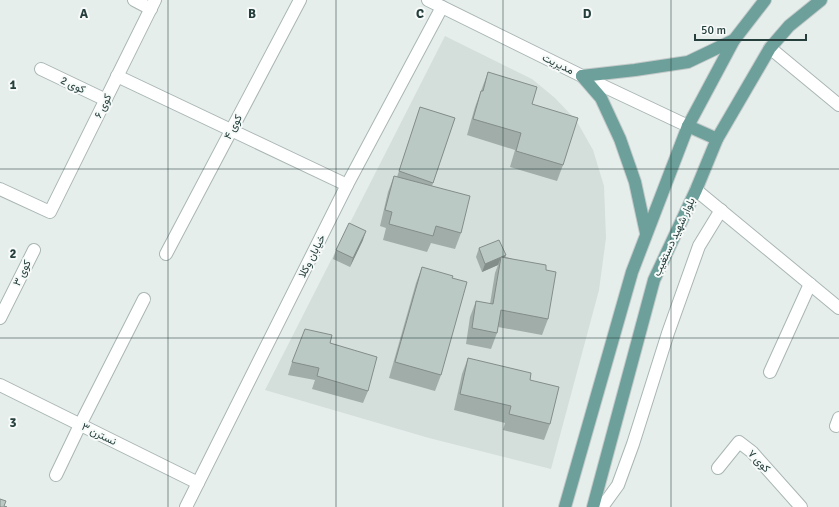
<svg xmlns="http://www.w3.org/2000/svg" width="839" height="507" font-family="Signika,Vazirmatn,sans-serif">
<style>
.built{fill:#d4dedb}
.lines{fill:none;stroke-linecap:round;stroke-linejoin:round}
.minor-casing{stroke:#a9b6b4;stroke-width:14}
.major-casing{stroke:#c2c9c8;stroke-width:14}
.minor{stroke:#fff;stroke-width:12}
.major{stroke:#6da09b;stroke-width:12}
.wall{fill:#a1ada9}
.shaded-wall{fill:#838d8a}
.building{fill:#bbc9c5;stroke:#838d8a}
.grid{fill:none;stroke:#263f3c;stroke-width:1;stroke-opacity:0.55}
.labels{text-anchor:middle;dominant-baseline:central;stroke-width:4;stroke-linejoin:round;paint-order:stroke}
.street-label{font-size:11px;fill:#263f3c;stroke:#f6faf9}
.grid-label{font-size:13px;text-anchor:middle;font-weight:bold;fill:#263f3c;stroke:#f6faf9;stroke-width:4;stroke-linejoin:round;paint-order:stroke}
</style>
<rect width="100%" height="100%" fill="#e6eeec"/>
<polygon class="built" points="445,36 532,79 555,98 576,120 593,150 604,186 606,238 599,290 551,469 429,438 265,390"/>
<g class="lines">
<g class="minor-casing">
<g id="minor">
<polyline points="134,0 151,9"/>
<polyline points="428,0 582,76 688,126"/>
<polyline points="770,48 839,105"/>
<polyline points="41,69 106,100"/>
<polyline points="117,76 347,185"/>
<polyline points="0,189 50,212 155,0"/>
<polyline points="696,190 839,308"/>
<polyline points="166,254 300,0"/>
<polyline points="0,318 34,250"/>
<polyline points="770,372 810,284"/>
<polyline points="0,385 198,483"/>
<polyline points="836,426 839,418"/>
<polyline points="718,468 739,442 752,452 801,507"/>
<polyline points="56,475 80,425 144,299"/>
<polyline points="186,507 347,185 442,7"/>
<polyline points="602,507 618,485 633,444 668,333 699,246 721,210"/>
</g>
</g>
<g class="major-casing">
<g id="major">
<polyline points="582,76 601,98 620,139 635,182 646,233"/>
<polyline points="582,76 635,70 688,62 734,40"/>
<polyline points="688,126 717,139"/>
<polyline points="565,507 632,272 688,126 734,40 765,0"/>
<polyline points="593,507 654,280 696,190 717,139 770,48 789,26 821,0"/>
</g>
</g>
<use href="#minor" class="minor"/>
<use href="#major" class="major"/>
</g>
<g class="wall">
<polygon points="488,72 532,104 563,165 557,181 510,167 515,150 467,135 475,107"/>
<polygon points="420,107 455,118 432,186 461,233 455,249 431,243 427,252 383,240 386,228 380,226 388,192 394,176 397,177"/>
<polygon points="363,240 350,267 333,259 336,250"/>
<polygon points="479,248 546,270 548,319 542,335 498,327 497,333 491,349 466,344 470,317 476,301 490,304 495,273 498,265 482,272 476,257"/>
<polygon points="422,267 441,375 435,391 389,378 416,283"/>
<polygon points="330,343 368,391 363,403 312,389 315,380 288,375 292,362"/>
<polygon points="468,358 530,380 550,424 544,440 503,430 505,423 454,410 462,374"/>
</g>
<g class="shaded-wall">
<polygon points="366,231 363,240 350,267 353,258"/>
<polygon points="506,255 503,263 501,257 498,265 482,272 485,264"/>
</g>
<g class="building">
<polygon points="488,72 537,87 532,104 578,118 563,165 516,151 521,133 473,119 481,91 483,91"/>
<polygon points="420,107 455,118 433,183 399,171"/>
<polygon points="394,176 470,196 461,233 436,226 433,236 389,224 392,212 385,210"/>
<polygon points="349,223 366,231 353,258 336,250"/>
<polygon points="499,240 506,255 485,264 479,248"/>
<polygon points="501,257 546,265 546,270 556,272 548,319 501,310 497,333 472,328 476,301 493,304"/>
<polygon points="422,267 453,276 452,278 467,282 441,375 395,362"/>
<polygon points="305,329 332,335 330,343 377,357 368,391 317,376 319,368 292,362"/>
<polygon points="468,358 531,373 530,380 559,387 550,424 509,414 511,406 460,394"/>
<polygon points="0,499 6,501 4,506 7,507 0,507"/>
</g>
<path class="grid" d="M168,0V507M336,0V507M503,0V507M671,0V507M0,169H839M0,338H839"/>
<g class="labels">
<g class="street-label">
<text transform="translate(558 64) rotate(26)">مدیریت</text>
<text transform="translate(73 85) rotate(25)">کوی 2</text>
<text transform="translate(103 106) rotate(-64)">کوی ۶</text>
<text transform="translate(233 127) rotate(-62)">کوی ۴</text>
<text transform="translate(674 237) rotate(-65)">بلوار شهید دستغیب</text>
<text transform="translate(312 256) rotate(-63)">خیابان وکلا</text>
<text transform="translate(22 273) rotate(-64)">کوی ۳</text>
<text transform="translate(99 434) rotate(26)">نسترن ۳</text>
<text transform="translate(759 461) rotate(46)">کوی ۷</text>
</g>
</g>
<g class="grid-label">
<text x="84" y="18">A</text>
<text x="252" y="18">B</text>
<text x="420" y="18">C</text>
<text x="587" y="18">D</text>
<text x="13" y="89">1</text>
<text x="13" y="258">2</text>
<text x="13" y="427">3</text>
</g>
<path d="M695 34v6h111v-6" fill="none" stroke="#263f3c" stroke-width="2"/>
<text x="701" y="34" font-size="12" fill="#263f3c" stroke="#f6faf9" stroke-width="3" paint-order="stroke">50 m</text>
</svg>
